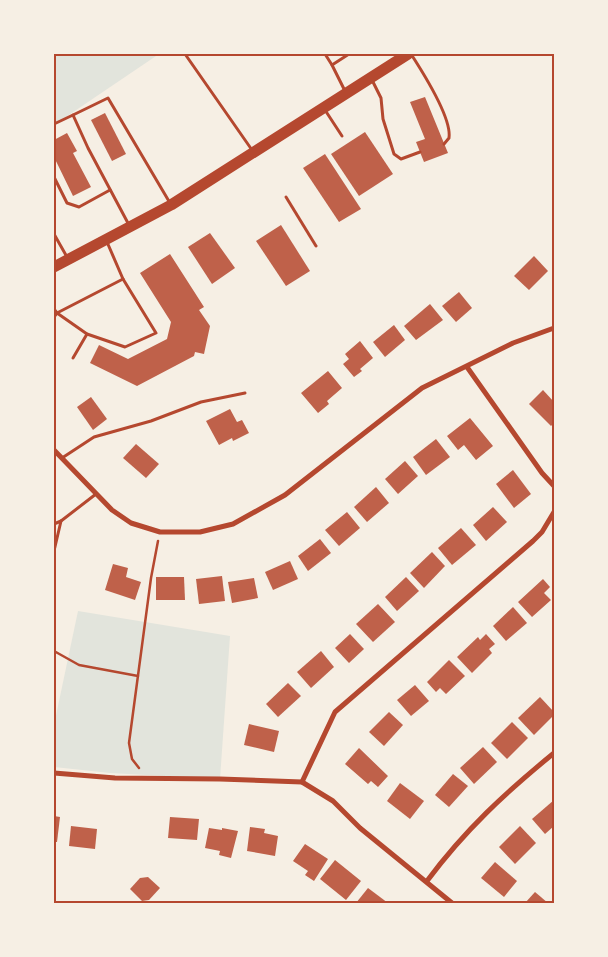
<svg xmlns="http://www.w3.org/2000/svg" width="608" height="957" font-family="Cabin,sans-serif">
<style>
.green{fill:#e2e4dc}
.building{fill:#bf614a}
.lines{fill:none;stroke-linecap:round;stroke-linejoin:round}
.path{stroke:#b5482f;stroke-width:2.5}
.service{stroke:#b5482f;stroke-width:3}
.minor{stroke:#b5482f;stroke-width:5}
.primary{stroke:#b5482f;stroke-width:11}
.neatline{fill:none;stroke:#b5482f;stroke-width:2}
</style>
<rect width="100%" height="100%" fill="#f6efe4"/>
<g class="green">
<polygon points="54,54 159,54 54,125"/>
<polygon points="78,611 230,636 220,779 110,773 54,767 54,725"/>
</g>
<g class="building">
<polygon points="425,97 448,153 424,162 416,142 425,139 410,102"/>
<polygon points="105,113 126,154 112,161 91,120"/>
<polygon points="365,132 393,174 359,196 331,154"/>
<polygon points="67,133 77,151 73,153 91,187 73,196 54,157 54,140"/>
<polygon points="325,154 361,209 339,222 303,168"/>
<polygon points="281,225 310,271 286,286 256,241"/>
<polygon points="210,233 235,268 212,284 188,247"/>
<polygon points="170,254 204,307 199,310 210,326 204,354 195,352 194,356 137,386 90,363 99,345 128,359 167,339 171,322 140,273"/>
<polygon points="534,256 548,271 529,290 514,276"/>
<polygon points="459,292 472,308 456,322 442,306"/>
<polygon points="430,304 443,320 416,340 404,326"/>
<polygon points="394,325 405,340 385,357 373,342"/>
<polygon points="360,341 373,358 360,369 362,371 354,377 343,364 349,359 345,354"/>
<polygon points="328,371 342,388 327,401 329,404 318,413 301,393"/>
<polygon points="543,390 554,402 554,423 551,426 529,404"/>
<polygon points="91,397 107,419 93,430 77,407"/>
<polygon points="230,409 237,422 242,420 249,433 233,441 232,438 219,445 206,421"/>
<polygon points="470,418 493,446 476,460 464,445 458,450 447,436"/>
<polygon points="436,439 450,457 426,475 413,457"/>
<polygon points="136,444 159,464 146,478 123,458"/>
<polygon points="405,461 418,476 398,494 385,479"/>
<polygon points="513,470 531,494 514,508 496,484"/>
<polygon points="376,487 389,503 367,522 354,507"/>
<polygon points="493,507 507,522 486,541 473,525"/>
<polygon points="347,512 360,528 339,546 325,530"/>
<polygon points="461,528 476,545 452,565 438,548"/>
<polygon points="320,539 331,553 308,571 298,556"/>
<polygon points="432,552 445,566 424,588 410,573"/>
<polygon points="290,561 298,579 273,590 265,572"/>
<polygon points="113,564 128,568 126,577 141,582 135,600 105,590"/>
<polygon points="222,576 225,601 199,604 196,579"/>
<polygon points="156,577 184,577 185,600 156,600"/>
<polygon points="406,577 419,591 397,611 385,597"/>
<polygon points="254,578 258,598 232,603 228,582"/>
<polygon points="543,579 550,587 544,593 551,600 532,617 518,602"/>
<polygon points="378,604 395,622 373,642 356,624"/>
<polygon points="513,607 527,623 506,641 493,626"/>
<polygon points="350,634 364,649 349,663 335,648"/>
<polygon points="486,634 495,644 489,649 492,653 472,673 457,657 478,637 480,640"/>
<polygon points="321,651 334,667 311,688 297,672"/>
<polygon points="449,660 465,676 446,694 440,688 436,692 427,682"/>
<polygon points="288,683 301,696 278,717 266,704"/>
<polygon points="415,685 429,701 411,716 397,700"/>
<polygon points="540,697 554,712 554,715 534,735 518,718"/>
<polygon points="389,712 403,725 384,746 369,732"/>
<polygon points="512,722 528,738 507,759 491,743"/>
<polygon points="249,724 279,731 274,752 244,745"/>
<polygon points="483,747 497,762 474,784 460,768"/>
<polygon points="359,748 388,776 378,787 371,781 368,784 345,764"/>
<polygon points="453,774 468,786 449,807 435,795"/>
<polygon points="400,783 424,801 410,819 387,801"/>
<polygon points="554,800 554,826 545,834 532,819"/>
<polygon points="54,816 60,817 57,842 54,842"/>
<polygon points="170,817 199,819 197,840 168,838"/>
<polygon points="71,826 97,829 95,849 69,846"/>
<polygon points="520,826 536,843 515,864 499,847"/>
<polygon points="250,827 265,829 264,833 278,836 275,856 247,851"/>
<polygon points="209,828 222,830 222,828 238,831 231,858 219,855 220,851 205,848"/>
<polygon points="305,844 328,859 314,881 305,875 308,871 293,861"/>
<polygon points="335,860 361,881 346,900 320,879"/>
<polygon points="495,862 517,881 504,897 481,878"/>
<polygon points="148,877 160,888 149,900 142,901 130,889 140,878"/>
<polygon points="368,888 388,903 356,903"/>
<polygon points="535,892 548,903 525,903"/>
</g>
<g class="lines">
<g class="path">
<polyline points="54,651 79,665 138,676"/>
<polyline points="139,768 132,759 129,743 151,578 158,541"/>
</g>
<g class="service">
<polyline points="185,54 252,150"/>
<polyline points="325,54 332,65"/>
<path d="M411,54C422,71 452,118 449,138L444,144"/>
<polyline points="372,80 381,98 383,119 394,154 401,159 420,152"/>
<polyline points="345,91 332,65 349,54"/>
<polyline points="325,110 342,136"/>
<polyline points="54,124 73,115"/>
<polyline points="54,177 67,203 79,207 110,190"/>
<polyline points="286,197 316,246"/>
<polyline points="129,225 88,148 73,115 108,98 170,203"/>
<polyline points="54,234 67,257"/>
<polyline points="54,309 57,313 87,334 125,347 156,333 123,279 107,242"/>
<polyline points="54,317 57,313 123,279"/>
<polyline points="73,358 87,334"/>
<polyline points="62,458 94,437 151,421 201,402 245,393"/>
<polyline points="54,524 61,521 96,494"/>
<polyline points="54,551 61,521"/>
</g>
<g class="minor">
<polyline points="467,367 542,473 554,486"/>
<polyline points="54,450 112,510 131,523 160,532 200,532 233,524 285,495 422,388 513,343 554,328"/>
<polyline points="54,773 115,778 220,779 302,782 333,801 360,828 452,903"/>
<polyline points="302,782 335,712 533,541 542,532 554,512"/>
<path d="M427,881C465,830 505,793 554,753"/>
</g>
<polyline class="primary" points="54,267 171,205 408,54"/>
</g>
<rect width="608" height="957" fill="none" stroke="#f6efe4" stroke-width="110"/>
<rect x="55" y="55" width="498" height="847" class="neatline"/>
</svg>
